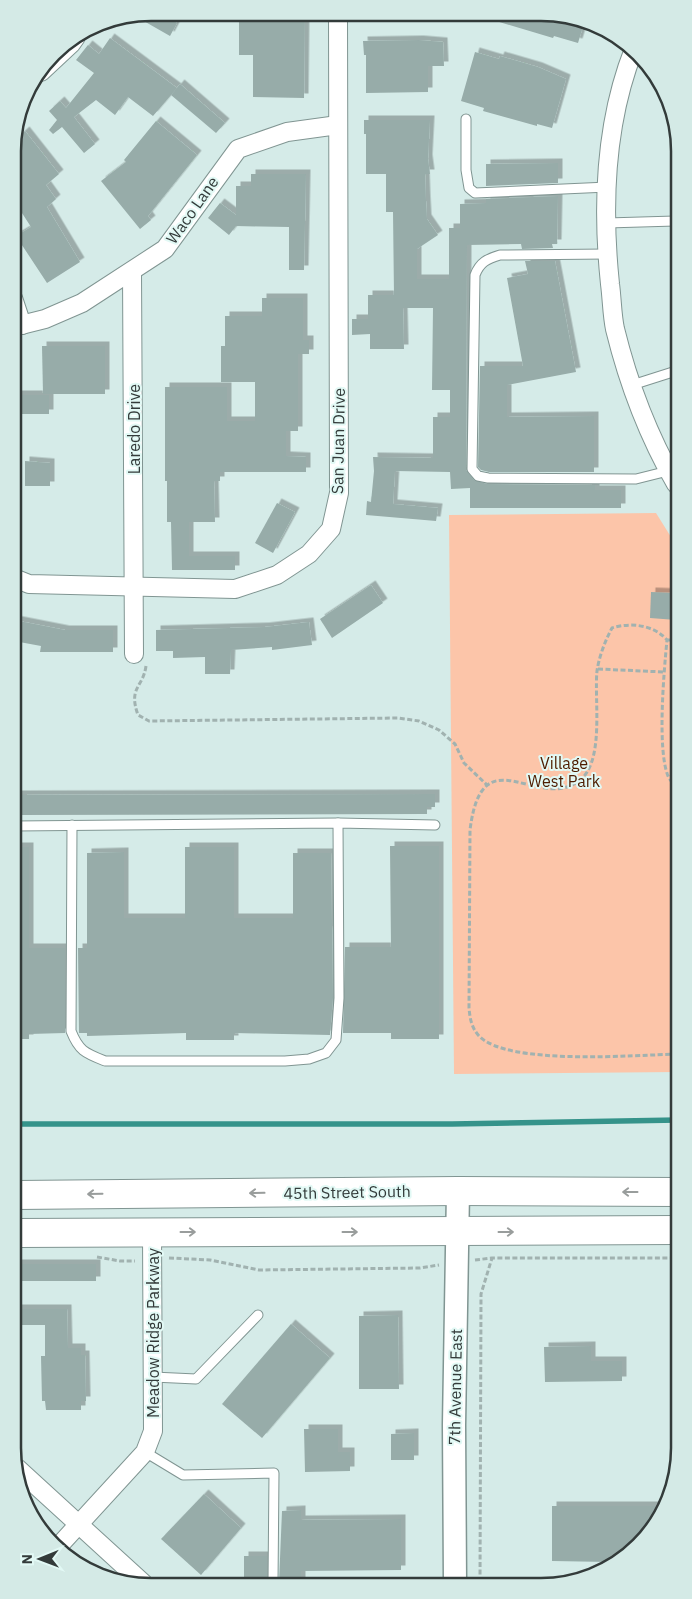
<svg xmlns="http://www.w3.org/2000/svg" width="692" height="1599" font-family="'IBM Plex Sans',sans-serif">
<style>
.green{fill:#fcc5a9}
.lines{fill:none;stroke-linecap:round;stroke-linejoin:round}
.stream{stroke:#35938a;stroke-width:5.5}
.building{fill:#97aca9;filter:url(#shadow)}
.service-casing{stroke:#809592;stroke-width:11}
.minor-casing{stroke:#809592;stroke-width:20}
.tertiary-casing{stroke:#809592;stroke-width:25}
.primary-casing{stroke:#809592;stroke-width:30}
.path{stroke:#a1b2b0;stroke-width:3;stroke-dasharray:5 2.5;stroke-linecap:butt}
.service{stroke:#fff;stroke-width:9}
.minor{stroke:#fff;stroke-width:18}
.tertiary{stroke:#fff;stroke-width:22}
.primary{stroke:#fff;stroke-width:28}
.oneway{stroke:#999d9c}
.labels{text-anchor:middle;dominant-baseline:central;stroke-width:4;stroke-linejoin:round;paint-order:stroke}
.street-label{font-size:16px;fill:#333b3a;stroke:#e2f9f5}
.park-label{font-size:16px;fill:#4e1d00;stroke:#e2f9f5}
.rim{fill:none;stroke:#333b3a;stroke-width:2.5}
</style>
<defs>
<filter id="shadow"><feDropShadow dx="4.5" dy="-4.5" stdDeviation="0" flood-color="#0004"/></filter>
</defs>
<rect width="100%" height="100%" fill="#d5ebe8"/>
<polygon class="green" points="656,513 676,545 678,1072 454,1074 449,515"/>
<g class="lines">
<polyline class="stream" points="16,1124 452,1124 678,1120"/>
</g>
<g class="building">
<polygon points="151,12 160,13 177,23 170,36 135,16"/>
<polygon points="239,13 305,13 304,98 253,97 253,55 239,55"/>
<polygon points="487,15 568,15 584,23 578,43 554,36 553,38 486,18"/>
<polygon points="110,38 177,88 153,116 128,97 115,115 96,100 74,117 95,144 84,153 62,127 53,134 49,130 57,120 49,111 60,101 66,108 94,73 76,60 88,45 99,54"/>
<polygon points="419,40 443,42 444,66 428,66 428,92 366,93 366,55 364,55 363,41"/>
<polygon points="475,52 499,59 500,56 538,67 566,79 552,128 537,124 537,126 483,111 484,108 461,101"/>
<polygon points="180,84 225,123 216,133 171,95"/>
<polygon points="364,120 430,120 428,159 430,174 425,174 426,201 427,219 438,235 417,249 417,279 449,279 449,228 460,228 460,204 486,203 486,199 558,196 557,244 552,244 553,248 522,249 521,244 467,245 466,470 474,480 487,484 595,485 595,490 621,490 621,508 470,508 470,488 451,489 450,472 395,471 393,504 438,508 436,521 366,515 367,501 371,502 374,471 373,457 433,458 433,417 450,417 450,390 432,390 433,308 403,308 404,349 370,349 370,334 352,335 352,319 368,319 368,295 394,295 393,212 386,212 386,174 366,174 366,134 364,134"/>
<polygon points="156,121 197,155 148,216 151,220 140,229 101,181 126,162 124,160"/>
<polygon points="25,131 59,174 46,185 56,199 47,207 80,262 47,283 16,236 31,227 13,199 13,142"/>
<polygon points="558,163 558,183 486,186 486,164"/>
<polygon points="251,174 306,174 304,270 289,270 289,227 236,226 229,235 208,218 220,203 236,215 236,186 251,186"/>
<polygon points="525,261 555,261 576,372 507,385 507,417 594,416 594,472 489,472 481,470 478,467 480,366 523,366 507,278 528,274"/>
<polygon points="262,298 303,298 303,340 309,340 309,354 298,354 298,431 286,431 286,456 306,457 306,472 220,472 220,481 214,481 215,522 189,522 189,556 235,556 235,570 172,570 171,522 167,522 167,481 165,481 165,387 227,387 227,421 255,421 255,382 221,382 221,346 225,346 225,316 262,316"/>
<polygon points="42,346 105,346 105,394 43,394"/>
<rect x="14" y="395" width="35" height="19"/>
<polygon points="25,461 50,463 50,486 25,486"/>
<polygon points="277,503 295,512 273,553 255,543"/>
<polygon points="371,585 383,603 332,638 320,619"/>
<polygon points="651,592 676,593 676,620 650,618"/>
<polygon points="14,620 65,630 113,630 113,652 40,652 41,646 14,641"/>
<polygon points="309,622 312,645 272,650 272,647 231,650 230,674 205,674 205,657 173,658 173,651 156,651 156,630 265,627"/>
<polygon points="435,794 435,807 427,807 427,814 15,815 15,795"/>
<polygon points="390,846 439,846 439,1039 391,1039 391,1033 343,1033 345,947 391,947"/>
<polygon points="15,847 29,847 29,948 65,948 65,1033 29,1034 29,1039 16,1039"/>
<polygon points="185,847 234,847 234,918 293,918 293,853 331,853 333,998 330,1035 234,1033 234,1040 186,1040 186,1033 87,1036 87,1033 79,1033 78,948 87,948 87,853 124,852 124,918 185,918"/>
<rect x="17" y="1264" width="79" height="17"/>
<polygon points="17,1309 67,1309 68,1348 81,1348 81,1355 85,1355 86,1401 81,1401 81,1410 46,1410 45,1401 42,1401 41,1356 45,1356 45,1325 17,1325"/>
<polygon points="398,1315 399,1389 359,1389 359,1316"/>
<polygon points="291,1324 330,1358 262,1438 222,1404"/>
<polygon points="591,1346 591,1361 622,1361 622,1381 545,1382 544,1347"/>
<polygon points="304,1429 338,1429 338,1452 350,1452 350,1471 305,1472"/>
<polygon points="414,1433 414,1460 391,1460 391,1434"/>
<polygon points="204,1494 241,1528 201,1575 161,1539"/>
<polygon points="552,1506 666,1506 645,1539 609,1562 552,1561"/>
<polygon points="301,1510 301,1520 401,1519 401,1570 301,1571 301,1583 279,1583 282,1511"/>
<rect x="244" y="1556" width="23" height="27"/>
</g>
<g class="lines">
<g class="service-casing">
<g id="service">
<polyline points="466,119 466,170 469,188 475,193 608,187"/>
<polyline points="607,223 675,221"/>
<path d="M607,254L500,255C487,259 480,262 475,275L472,469L478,476L488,478L636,479L668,471"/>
<polyline points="632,385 676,371"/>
<path d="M72,825L71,1031C79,1051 85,1053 105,1061H285L309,1059L326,1053L336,1040L339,998L338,823"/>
<polyline points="15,826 338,823 435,825"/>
<polyline points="153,1377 196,1379 258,1315"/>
<polyline points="145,1452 183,1475 274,1473 273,1583"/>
</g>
</g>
<g class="minor-casing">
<g id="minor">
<path d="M634,49C605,122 602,207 610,284C612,299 612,315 615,329C628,382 649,437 676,484"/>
<polyline points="41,72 71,44 76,37"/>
<polyline points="132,272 134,654"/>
<polyline points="13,298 22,325"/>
<polyline points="13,327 45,319 82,303 165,249 238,149 287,132 338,125"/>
<polyline points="14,578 29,584 235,589 277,575 309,554 331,529 339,493 338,14"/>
<polyline points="17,1468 144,1584"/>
<polyline points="57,1548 145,1452 153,1431 152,1232"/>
</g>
</g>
<g class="tertiary-casing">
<polyline id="tertiary" points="455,1582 454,1425 458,1191"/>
</g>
<g class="primary-casing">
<g id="primary">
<polyline points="16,1195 458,1191 678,1192"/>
<polyline points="16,1233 678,1230"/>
</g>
</g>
<g class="path">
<polyline points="667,640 676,640"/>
<path d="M146,666C143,688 128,687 138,715L149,721L398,718L419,721L439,730L455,744L464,763L487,785"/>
<polyline points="598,669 664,672"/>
<path d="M677,789C674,785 670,780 668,776C657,749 664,671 667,640C654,625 631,622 612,628C605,641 599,657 597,671C594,700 605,762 579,781C536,812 482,734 470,830L469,1008C470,1018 471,1027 479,1036C508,1066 635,1055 678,1054"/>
<polyline points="97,1257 120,1261 135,1261"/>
<polyline points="169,1258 210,1260 259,1270 420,1268 439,1265"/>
<polyline points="475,1260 492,1258 679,1258"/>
<polyline points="480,1582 481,1294 492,1258"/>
</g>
<use href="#service" class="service"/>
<use href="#minor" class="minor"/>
<use href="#tertiary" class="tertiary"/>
<use href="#primary" class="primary"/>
</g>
<defs><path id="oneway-shaft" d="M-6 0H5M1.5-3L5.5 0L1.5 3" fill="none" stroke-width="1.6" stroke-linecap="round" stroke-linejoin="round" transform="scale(1.25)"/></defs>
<g class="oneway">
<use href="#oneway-shaft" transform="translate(630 1192) rotate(-180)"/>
<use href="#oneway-shaft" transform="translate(257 1193) rotate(179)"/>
<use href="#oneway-shaft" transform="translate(95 1194) rotate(179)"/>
<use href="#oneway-shaft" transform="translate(188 1232)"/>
<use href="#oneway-shaft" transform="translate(350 1232)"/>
<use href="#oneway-shaft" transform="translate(506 1232)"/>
</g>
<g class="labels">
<g class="street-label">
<text transform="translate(192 210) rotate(-55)">Waco Lane</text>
<text transform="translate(134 429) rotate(-90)">Laredo Drive</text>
<text transform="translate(338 441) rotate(-89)">San Juan Drive</text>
<text transform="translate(347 1192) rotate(-1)">45th Street South</text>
<text transform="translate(153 1333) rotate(-90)">Meadow Ridge Parkway</text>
<text transform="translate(455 1387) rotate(-89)">7th Avenue East</text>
</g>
<g class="park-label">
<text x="564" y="763">Village<tspan x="564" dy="18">West Park</tspan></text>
</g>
</g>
<path d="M0 0H692V1599H0ZM151 21H541A130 130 0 0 1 671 151V1448A130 130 0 0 1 541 1578H151A130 130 0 0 1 21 1448V151A130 130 0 0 1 151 21Z" fill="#d4eae6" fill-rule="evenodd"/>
<path class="rim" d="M151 21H541A130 130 0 0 1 671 151V1448A130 130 0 0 1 541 1578H151A130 130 0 0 1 21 1448V151A130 130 0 0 1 151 21Z"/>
<g transform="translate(40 1559) rotate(269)" stroke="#e2f9f5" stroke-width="4" paint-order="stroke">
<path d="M0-4L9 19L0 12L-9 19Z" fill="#333b3a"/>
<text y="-8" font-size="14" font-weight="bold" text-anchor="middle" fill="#333b3a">N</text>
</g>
</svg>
